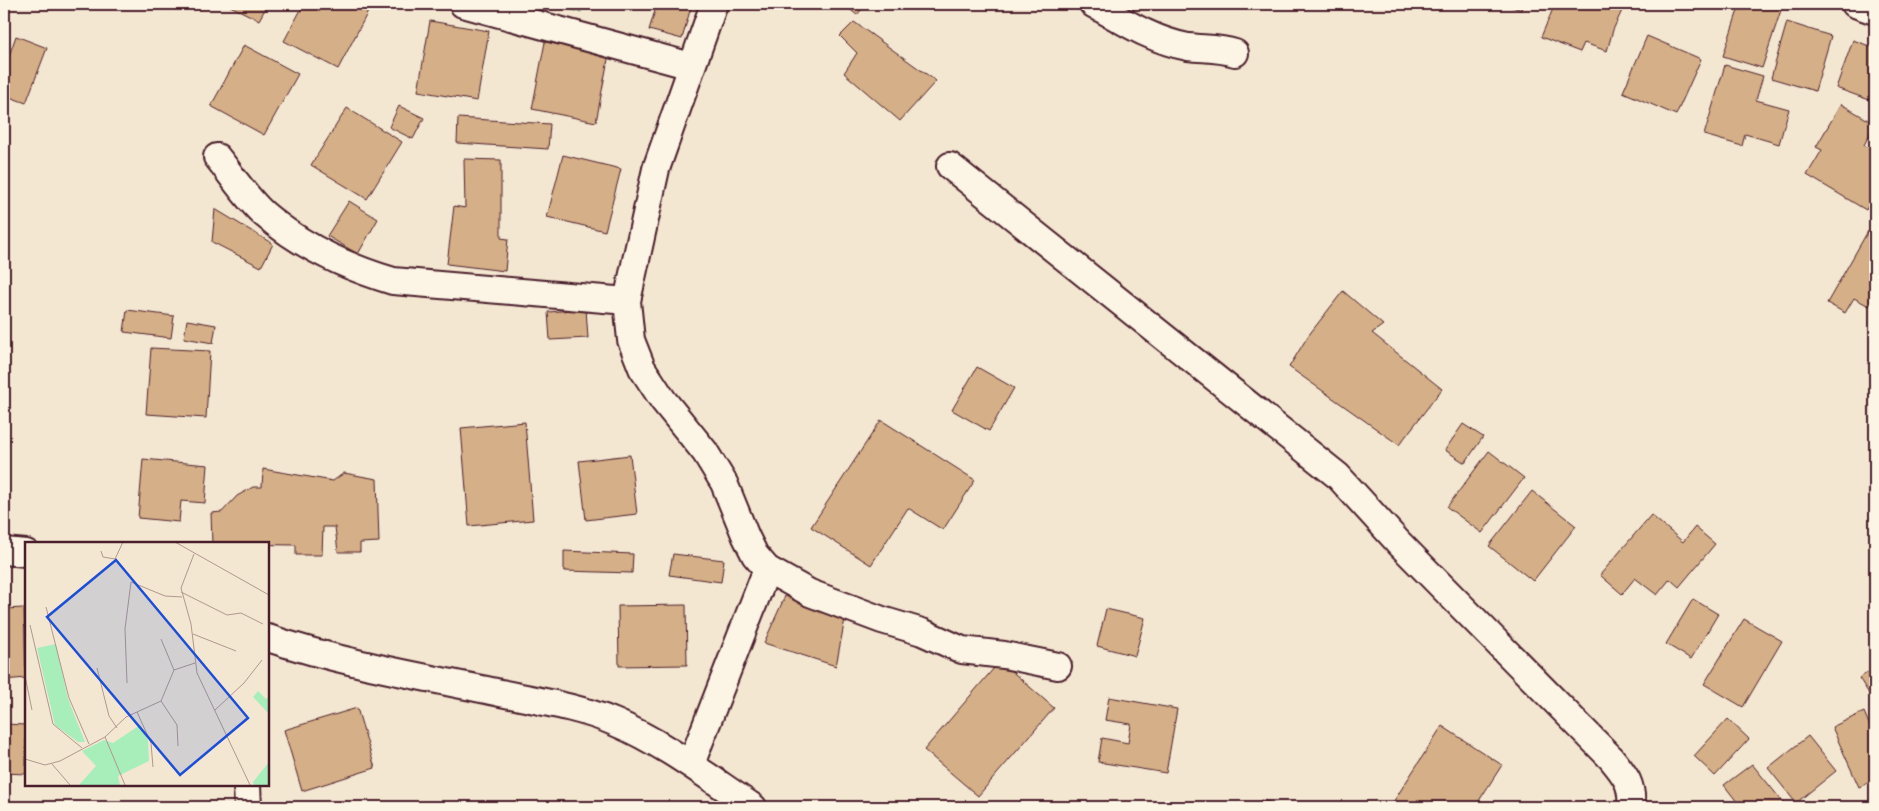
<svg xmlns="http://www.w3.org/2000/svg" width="1879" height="811" font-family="Mali,sans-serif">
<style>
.grass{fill:url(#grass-tufts);stroke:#788673}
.building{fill:#d5af87;stroke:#4a1f2b}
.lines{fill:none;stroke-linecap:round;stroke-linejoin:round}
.minor-casing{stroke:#4a1f2b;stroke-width:30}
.minor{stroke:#fcf5e5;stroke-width:26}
.inset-road{fill:none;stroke:#b0978f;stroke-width:1}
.view{fill:#1d4ed8;fill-opacity:0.15;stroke:#1d4ed8;stroke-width:2.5}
.inset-edge{fill:none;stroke:#4a1f2b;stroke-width:2.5}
</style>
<defs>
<pattern id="grass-tufts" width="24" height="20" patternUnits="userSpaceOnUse" patternTransform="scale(1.25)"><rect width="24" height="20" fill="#a7eebb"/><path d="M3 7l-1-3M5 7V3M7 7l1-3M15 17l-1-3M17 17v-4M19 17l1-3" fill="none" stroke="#91cca1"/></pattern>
</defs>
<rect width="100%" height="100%" fill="#f4e7d2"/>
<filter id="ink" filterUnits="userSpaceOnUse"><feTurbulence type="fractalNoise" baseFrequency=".02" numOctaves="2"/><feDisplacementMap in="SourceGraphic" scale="10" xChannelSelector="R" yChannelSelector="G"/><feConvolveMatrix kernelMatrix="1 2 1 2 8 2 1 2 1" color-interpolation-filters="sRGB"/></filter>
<g filter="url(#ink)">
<polygon class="grass" points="542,4 582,4 581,12"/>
<g class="building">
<polygon points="226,4 268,4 259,20"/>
<polygon points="304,4 366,4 371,6 338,69 284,41"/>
<polygon points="657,4 678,4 691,7 682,39 649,30"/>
<polygon points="843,4 866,4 857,15"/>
<polygon points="1504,4 1523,4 1521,10"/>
<polygon points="1555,4 1625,4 1613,30 1607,51 1584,43 1580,52 1541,37"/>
<polygon points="1740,4 1783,4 1762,68 1723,56"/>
<polygon points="430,21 489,31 477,101 418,91"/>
<polygon points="854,22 936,81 900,121 844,73 857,53 840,36"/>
<polygon points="1787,22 1831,36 1815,91 1771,78"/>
<polygon points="16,36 47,48 26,103 4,95 4,70"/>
<polygon points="1647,36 1701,59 1676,115 1623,92"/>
<polygon points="1853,40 1875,48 1875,102 1836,88"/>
<polygon points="545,42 609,54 596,122 532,109"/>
<polygon points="244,45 298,74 264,135 211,106"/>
<polygon points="1725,65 1763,76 1756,100 1789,109 1779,144 1745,134 1742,146 1704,135"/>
<polygon points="1841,104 1875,124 1864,145 1875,153 1875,162 1869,173 1875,177 1875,193 1866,210 1807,175 1822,150 1816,147"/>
<polygon points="399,106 424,118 413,139 389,127"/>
<polygon points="347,108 402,142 367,199 311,165"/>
<polygon points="458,118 550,124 548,149 457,143"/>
<polygon points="563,155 621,169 605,231 547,217"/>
<polygon points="464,159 501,160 501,238 508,239 505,271 447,264 454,206 465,208"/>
<polygon points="349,201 378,219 358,254 327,236"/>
<polygon points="215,209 273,244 261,267 212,242"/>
<polygon points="1868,231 1875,234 1875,295 1869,306 1854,298 1845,313 1827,303"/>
<polygon points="1343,291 1383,325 1372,333 1442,389 1399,445 1289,367 1308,336"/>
<polygon points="586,309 588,338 550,340 548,312"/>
<polygon points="127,310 174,316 171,338 124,332"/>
<polygon points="187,320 216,325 213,343 184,338"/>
<polygon points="151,348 210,351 206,418 146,414"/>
<polygon points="977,367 1014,388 989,431 952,410"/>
<polygon points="881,420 975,480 943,530 908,508 871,565 811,527"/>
<polygon points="525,422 533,520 469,526 461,428"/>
<polygon points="1463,424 1483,437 1465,463 1445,450"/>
<polygon points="1489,451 1524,478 1482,533 1447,507"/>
<polygon points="630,455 637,514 586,520 579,461"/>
<polygon points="143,459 208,465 205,503 181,501 179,522 138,518"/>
<polygon points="263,469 333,481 344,473 377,479 379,542 360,543 360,552 338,552 335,527 323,527 322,555 296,555 296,545 212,544 211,513 222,512 237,496 253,487 262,487"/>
<polygon points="1532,491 1576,526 1533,581 1489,546"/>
<polygon points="1651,515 1683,542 1695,527 1715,544 1679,587 1670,579 1657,595 1635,578 1622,594 1600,575"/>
<polygon points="564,551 633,554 632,573 564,571"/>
<polygon points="673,554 724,560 721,582 669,575"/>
<polygon points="786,594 845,619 836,666 764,643"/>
<polygon points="1693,599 1718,614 1691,659 1666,644"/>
<polygon points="686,605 687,665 619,666 618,606"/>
<polygon points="24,608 26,678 4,680 4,609"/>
<polygon points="1106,609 1145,618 1135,656 1097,646"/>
<polygon points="1744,619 1782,641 1743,707 1704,684"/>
<polygon points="1000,661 1054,708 978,796 924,750"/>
<polygon points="1875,668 1875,703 1859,678"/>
<polygon points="1109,697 1177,709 1166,773 1098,762 1102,738 1128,743 1131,724 1105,720"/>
<polygon points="357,708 375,768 302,791 284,730"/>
<polygon points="1864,712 1875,738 1875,780 1859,787 1832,727"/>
<polygon points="1728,719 1749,739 1715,776 1694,756"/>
<polygon points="4,724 26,725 26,774 4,773"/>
<polygon points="1442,726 1502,765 1475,807 1390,807"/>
<polygon points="1808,736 1836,771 1796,803 1768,768"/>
<polygon points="1752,764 1787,807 1741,807 1724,785"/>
<polygon points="1261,800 1288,807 1259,807"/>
</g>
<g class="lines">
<g class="minor-casing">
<g id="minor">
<polyline points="463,4 691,66"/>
<polyline points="714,4 656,169 627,301 631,340 642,368 663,400 705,452 724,483 746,537 755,555 767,569 810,593 882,620 922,632 962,650 1004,655 1058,666"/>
<path d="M1093,4C1123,21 1154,41 1188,47C1204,49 1219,48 1235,53"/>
<polyline points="1855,4 1875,11"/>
<path d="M217,157C231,174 247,199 264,214C301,246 346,267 393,281L627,301"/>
<path d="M950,166L1338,476L1399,543L1611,758C1625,775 1633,784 1631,807"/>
<polyline points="4,551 26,553"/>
<path d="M268,638C342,663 419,676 496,692C533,700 580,707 614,722C664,743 708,777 753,807"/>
<polyline points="691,764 767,569"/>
<polyline points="247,785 248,807"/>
</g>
</g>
<use href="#minor" class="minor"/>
</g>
</g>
<g transform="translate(25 542)">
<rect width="244" height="244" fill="#f4e7d2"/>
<path d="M31,102L43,157L60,200H53L30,183L12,106ZM233,149L241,157L244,154V172L228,155ZM115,183L123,198L124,219L93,234L95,243H54L71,224L57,209L79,198L88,201ZM244,220V243H229L228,240Z" fill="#a7eebb"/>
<path class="inset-road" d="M150,0L244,53M76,9L78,15L90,17L98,0M169,12L156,46L166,82L172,131L225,243M156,50L202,73L216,71L238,82M21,65L44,156L64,202M5,83L28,182L57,206M168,92L211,109M72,126L84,174L92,186M149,128L170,121M0,134L7,168M102,141L100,87L106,40L140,54L157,55M136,159L152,183L153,204M190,168L219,141L237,118M112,170L126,201L128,225M80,195L100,243M0,217L20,223L35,219L80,195L101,175L136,159L149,128L136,97M27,222L45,243"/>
<path class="view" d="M91,18L223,176L155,233L22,75Z"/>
<rect width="244" height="244" class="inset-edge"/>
</g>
<rect width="1879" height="811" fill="none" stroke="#fcf5e5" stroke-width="20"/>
<rect x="10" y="10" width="1859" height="791" fill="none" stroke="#4a1f2b" stroke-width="2" filter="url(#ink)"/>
</svg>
